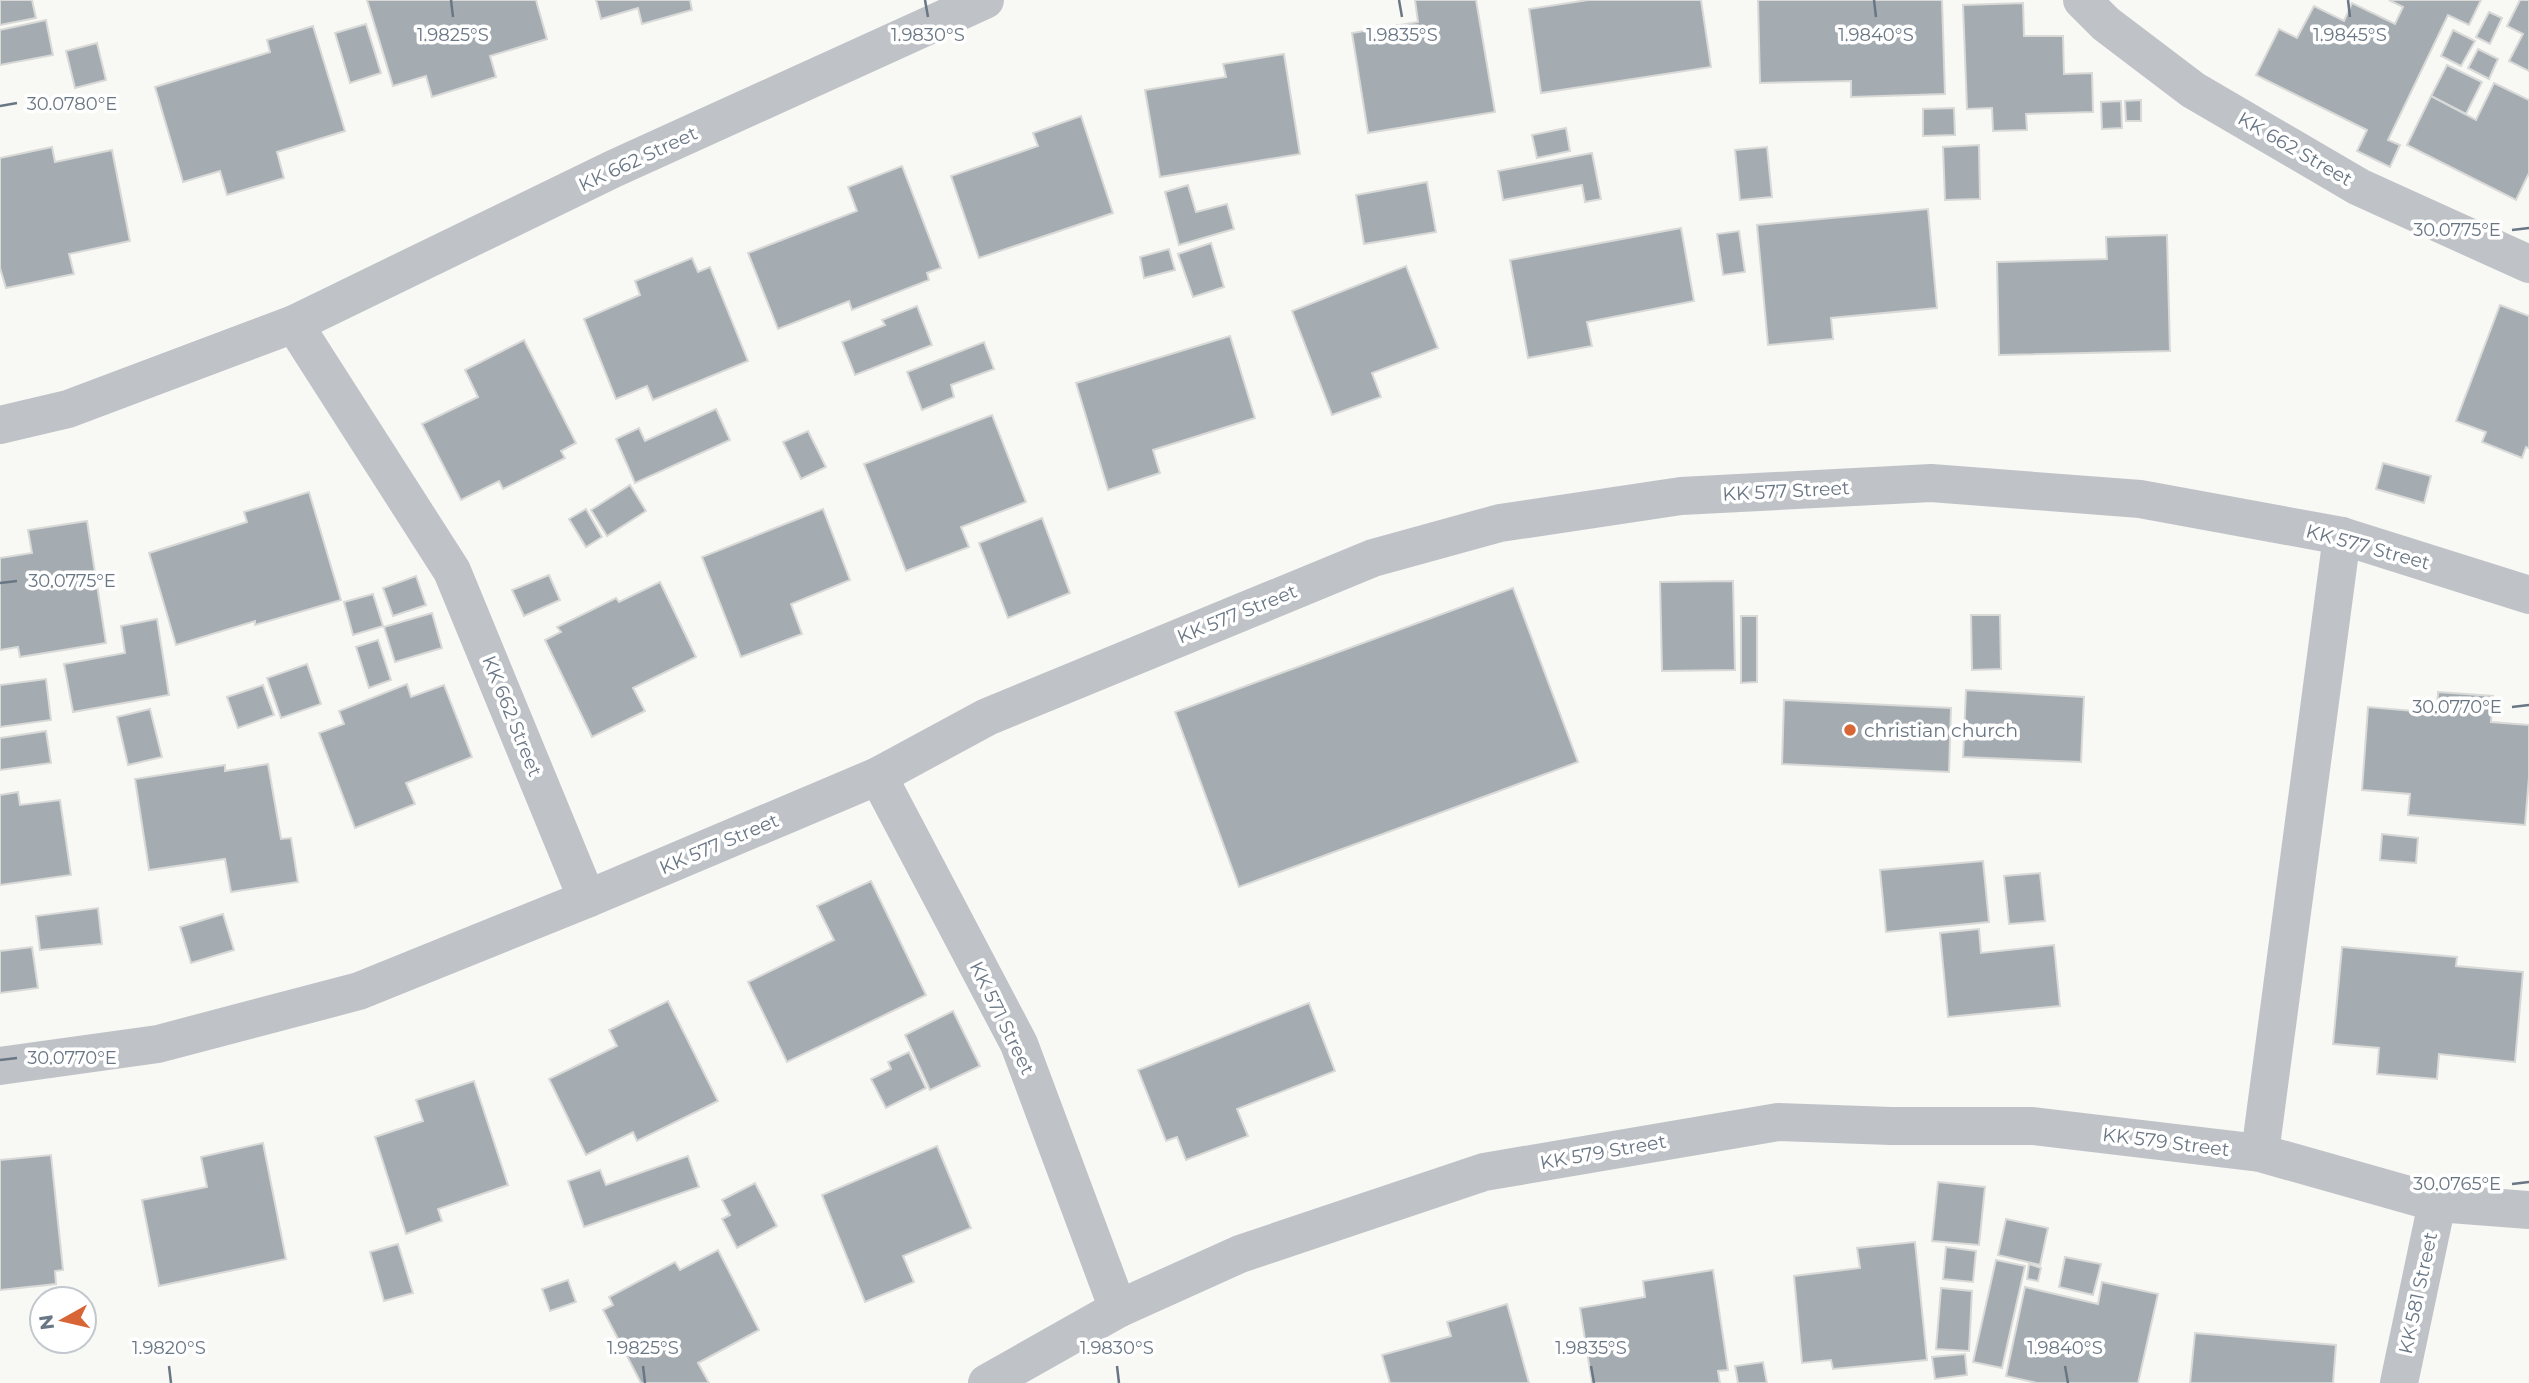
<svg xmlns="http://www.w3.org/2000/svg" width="2529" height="1383" font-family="Montserrat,sans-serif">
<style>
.building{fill:#a4acb2;stroke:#d9dad8;stroke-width:2}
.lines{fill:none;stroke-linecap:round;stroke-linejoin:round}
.minor{stroke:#bfc3c7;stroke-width:38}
.ticks{fill:none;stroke:#697684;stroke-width:2.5}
.poi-dot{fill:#d76536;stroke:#fff;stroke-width:2.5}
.labels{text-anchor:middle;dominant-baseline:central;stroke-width:7;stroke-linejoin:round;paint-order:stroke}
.street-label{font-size:19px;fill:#697684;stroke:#fff}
.poi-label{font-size:19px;fill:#697684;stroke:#fff;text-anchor:start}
.ticks-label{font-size:18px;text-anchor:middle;fill:#697684;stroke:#fff;stroke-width:7;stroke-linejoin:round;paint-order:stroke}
</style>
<rect width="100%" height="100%" fill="#f8f8f5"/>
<g class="building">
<polygon points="0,0 32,0 36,18 0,25"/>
<polygon points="367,0 536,0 547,39 490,56 496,77 432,97 426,76 393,86"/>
<polygon points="596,0 690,0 692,10 642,24 638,8 601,19"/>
<polygon points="1415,0 1476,0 1495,112 1368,133 1352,33 1418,22"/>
<polygon points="1588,0 1701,0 1711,67 1541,93 1529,9"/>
<polygon points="1758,0 1942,0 1945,94 1851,97 1851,81 1760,83"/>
<polygon points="2389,0 2481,0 2469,25 2448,15 2388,140 2400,145 2390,167 2357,151 2367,130 2256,75 2279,29 2297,38 2314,6 2344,21 2352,3 2395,24 2403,7"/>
<polygon points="2520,0 2529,0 2529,71 2509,61 2523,34 2507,26"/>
<polygon points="2023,3 2024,36 2063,36 2064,74 2092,73 2093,112 2026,114 2027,130 1993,131 1992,108 1967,109 1963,5"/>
<polygon points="2489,12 2502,18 2490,44 2476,37"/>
<polygon points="46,20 53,55 0,65 0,30"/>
<polygon points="366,24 381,73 350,83 335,33"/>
<polygon points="313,26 345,131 277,152 284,178 227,195 220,171 183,182 155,87 270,52 267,40"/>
<polygon points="2453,30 2475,41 2461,66 2441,56"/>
<polygon points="97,43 106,80 75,88 66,51"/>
<polygon points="2478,49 2498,59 2489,79 2468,68"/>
<polygon points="1284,54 1300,154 1160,177 1145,90 1226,77 1223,64"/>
<polygon points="2447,65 2482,82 2466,114 2431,96"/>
<polygon points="2494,83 2529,100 2529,173 2516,200 2407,145 2431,96 2476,120"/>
<polygon points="2141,100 2141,121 2126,121 2125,101"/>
<polygon points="2121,101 2122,128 2102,129 2101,102"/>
<polygon points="1954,108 1955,135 1923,136 1923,109"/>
<polygon points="1081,116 1113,213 979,258 951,176 1038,146 1033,133"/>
<polygon points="1566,128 1570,151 1537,158 1532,135"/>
<polygon points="1979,145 1980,199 1945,200 1943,147"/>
<polygon points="52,147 55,162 112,150 130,241 69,254 74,274 6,288 0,268 0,158"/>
<polygon points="1767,147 1772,197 1740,200 1735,150"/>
<polygon points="1592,153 1601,199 1585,202 1582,185 1503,200 1498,171"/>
<polygon points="902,166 941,268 927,273 929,280 852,310 849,301 778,329 748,253 857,211 848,187"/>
<polygon points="1427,182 1436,232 1364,244 1356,195"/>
<polygon points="1188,185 1196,212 1227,204 1234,229 1179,245 1165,192"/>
<polygon points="1928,209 1937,308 1831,318 1833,339 1768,345 1757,225"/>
<polygon points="1681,228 1694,301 1587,322 1592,346 1528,358 1510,260"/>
<polygon points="1739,231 1745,272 1723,275 1717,234"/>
<polygon points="2167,235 2170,351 1999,355 1997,262 2107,259 2106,237"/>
<polygon points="1211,243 1224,287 1193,297 1178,254"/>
<polygon points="1169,249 1175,270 1144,278 1140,257"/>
<polygon points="692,258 698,272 710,267 748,361 653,400 647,386 616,399 584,319 640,295 635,281"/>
<polygon points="1406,266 1438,348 1372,373 1381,397 1332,415 1292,311"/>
<polygon points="2500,305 2529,316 2529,448 2526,447 2522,458 2482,442 2486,432 2456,421"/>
<polygon points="917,306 932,345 855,375 842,342 885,325 882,320"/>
<polygon points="1230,336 1255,418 1153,450 1160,473 1108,490 1076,383"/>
<polygon points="524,340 576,443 561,451 565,458 503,489 499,481 461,500 422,424 478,397 465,370"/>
<polygon points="984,342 994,369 951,385 954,397 922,410 907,372"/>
<polygon points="716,409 730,440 635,483 616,439 639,428 645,441"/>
<polygon points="992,415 1026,502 961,527 969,547 906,571 864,464"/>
<polygon points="808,431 826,467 801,479 783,442"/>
<polygon points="2383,463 2431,476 2424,503 2376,489"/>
<polygon points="630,485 646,511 607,536 591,510"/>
<polygon points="309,492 341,600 255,625 255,621 176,645 149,553 247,522 244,512"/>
<polygon points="586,509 602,537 586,547 569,519"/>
<polygon points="823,509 850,580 791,604 802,634 741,657 702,557"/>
<polygon points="1042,518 1070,593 1008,618 979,543"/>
<polygon points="87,521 106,643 20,657 18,647 0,650 0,558 32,553 28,530"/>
<polygon points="549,575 560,600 524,616 512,590"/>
<polygon points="416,576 426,605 393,616 383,588"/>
<polygon points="1733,581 1735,670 1662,671 1660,582"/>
<polygon points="660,582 696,657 633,688 645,711 592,737 545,640 561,632 557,627 616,598 619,602"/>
<polygon points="1513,588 1578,762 1239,887 1175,712"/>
<polygon points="373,594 383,626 353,635 344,602"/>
<polygon points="432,613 442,648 395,662 384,627"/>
<polygon points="1971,615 2000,615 2001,669 1972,670"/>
<polygon points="1741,616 1757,616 1757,682 1741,683"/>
<polygon points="157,619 169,695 73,712 64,664 125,653 121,626"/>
<polygon points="378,640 391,680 369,688 356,647"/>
<polygon points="307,664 321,704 281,718 267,678"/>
<polygon points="46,679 51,720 0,727 0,685"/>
<polygon points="407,684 411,697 444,685 472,757 406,783 415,804 355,828 319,733 344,724 339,711"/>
<polygon points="263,685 274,715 238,728 227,697"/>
<polygon points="1966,690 2084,697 2081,762 1963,757"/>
<polygon points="2438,692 2493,696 2491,722 2529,725 2529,777 2525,825 2408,815 2410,794 2362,790 2368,707 2437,713"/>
<polygon points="1784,700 1951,708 1949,772 1782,764"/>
<polygon points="150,709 162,757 128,765 117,717"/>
<polygon points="46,731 51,763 0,770 0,738"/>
<polygon points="268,764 281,839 291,838 298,882 231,892 225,859 149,870 135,779 225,765 225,771"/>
<polygon points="18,792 20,805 60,800 71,875 0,885 0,795"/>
<polygon points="2382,834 2418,838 2416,863 2380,860"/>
<polygon points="1983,861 1989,922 1886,932 1880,870"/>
<polygon points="2040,873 2045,921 2009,924 2004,876"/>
<polygon points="871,881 926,995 787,1062 748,982 834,940 817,906"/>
<polygon points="98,908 102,944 40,950 36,916"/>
<polygon points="223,914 234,950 191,963 180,927"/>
<polygon points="1979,929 1981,953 2054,945 2060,1006 1948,1017 1940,933"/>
<polygon points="32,947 38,988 0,993 0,951"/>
<polygon points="2342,947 2457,957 2456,966 2523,972 2515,1062 2439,1054 2437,1079 2377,1074 2379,1048 2333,1044"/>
<polygon points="668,1001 718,1101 637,1141 633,1132 586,1155 549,1079 617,1046 609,1030"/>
<polygon points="1309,1003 1335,1071 1237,1109 1248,1136 1186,1160 1177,1137 1166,1141 1138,1070"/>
<polygon points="953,1011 980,1066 930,1090 905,1035"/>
<polygon points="909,1052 926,1088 886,1108 871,1079 891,1069 888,1062"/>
<polygon points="474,1081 508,1185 438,1209 442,1221 406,1234 375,1137 423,1121 416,1100"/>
<polygon points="263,1143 286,1259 159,1286 142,1200 207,1187 201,1157"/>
<polygon points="937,1146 971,1228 903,1256 914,1282 865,1302 822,1195"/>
<polygon points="51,1155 63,1270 55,1271 56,1284 0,1290 0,1160"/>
<polygon points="688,1156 699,1187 584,1227 568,1181 600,1170 606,1185"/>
<polygon points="1938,1182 1985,1187 1979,1245 1932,1241"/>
<polygon points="755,1183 777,1226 737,1248 722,1219 730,1215 722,1200"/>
<polygon points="2006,1219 2048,1228 2040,1265 1998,1255"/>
<polygon points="1915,1242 1927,1360 1833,1369 1831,1360 1802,1363 1794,1276 1860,1268 1857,1248"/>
<polygon points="398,1244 413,1293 384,1301 370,1252"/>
<polygon points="1946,1247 1976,1251 1973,1282 1943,1279"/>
<polygon points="718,1250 759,1330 698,1363 709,1383 641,1383 603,1310 613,1305 609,1297 675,1262 680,1270"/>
<polygon points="2065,1257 2101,1264 2093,1295 2059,1287"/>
<polygon points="1996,1260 2025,1266 2002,1368 1973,1362"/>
<polygon points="2029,1264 2041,1268 2038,1281 2027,1279"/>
<polygon points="1713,1270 1728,1370 1718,1371 1720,1383 1592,1383 1580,1308 1645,1297 1643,1281"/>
<polygon points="568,1280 576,1302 550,1311 542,1289"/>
<polygon points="2102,1282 2158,1294 2138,1383 2037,1383 2006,1376 2025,1287 2098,1304"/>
<polygon points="1941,1288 1972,1291 1969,1351 1936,1349"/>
<polygon points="1507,1304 1529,1383 1390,1383 1382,1355 1451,1336 1447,1322"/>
<polygon points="2195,1333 2336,1345 2333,1383 2190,1383"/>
<polygon points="1965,1354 1967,1375 1935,1379 1932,1357"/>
<polygon points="1763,1362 1767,1383 1738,1383 1735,1366"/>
</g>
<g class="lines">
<g class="minor">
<polyline points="2082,0 2106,24 2193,90 2359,187 2529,264"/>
<polyline points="294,324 452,571 587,899"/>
<polyline points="0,425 68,409 294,324 613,169 985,0"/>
<polyline points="878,776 1019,1044 1118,1309"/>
<polyline points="0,1066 158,1044 359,991 587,899 878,776 987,717 1373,558 1500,523 1681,496 1931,483 2140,499 2342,536 2529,595"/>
<polyline points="2260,1153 2342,536"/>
<polyline points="987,1383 1118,1309 1240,1254 1484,1172 1778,1122 1891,1126 2033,1126 2260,1153 2437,1203 2529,1210"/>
<polyline points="2399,1383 2437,1203"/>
</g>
</g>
<path class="ticks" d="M451,0L453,17M925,0L928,17M1399,0L1402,17M1874,0L1876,17M2348,0L2350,17M0,106L17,103M2512,230L2529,228M0,583L17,581M2512,707L2529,705M0,1060L17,1058M2512,1184L2529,1182M169,1366L171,1383M643,1366L645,1383M1117,1366L1119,1383M1591,1366L1594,1383M2065,1366L2068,1383"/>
<circle class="poi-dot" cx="1850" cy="730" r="7"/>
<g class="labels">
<g class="street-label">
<text transform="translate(2295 149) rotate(30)">KK 662 Street</text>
<text transform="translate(638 159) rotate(-25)">KK 662 Street</text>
<text transform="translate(1786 491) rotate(-3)">KK 577 Street</text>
<text transform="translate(2368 547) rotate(15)">KK 577 Street</text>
<text transform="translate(1237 614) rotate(-22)">KK 577 Street</text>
<text transform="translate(512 716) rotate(68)">KK 662 Street</text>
<text transform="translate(719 844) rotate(-23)">KK 577 Street</text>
<text transform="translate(1002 1018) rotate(64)">KK 571 Street</text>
<text transform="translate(2166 1142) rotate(7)">KK 579 Street</text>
<text transform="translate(1603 1152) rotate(-10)">KK 579 Street</text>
<text transform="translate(2418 1293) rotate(-78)">KK 581 Street</text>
</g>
<g class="poi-label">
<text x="1864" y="730">christian church</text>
</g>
</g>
<g class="ticks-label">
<text x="453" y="41">1.9825°S</text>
<text x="928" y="41">1.9830°S</text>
<text x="1402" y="41">1.9835°S</text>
<text x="1876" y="41">1.9840°S</text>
<text x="2350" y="41">1.9845°S</text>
<text x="72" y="110">30.0780°E</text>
<text x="2457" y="236">30.0775°E</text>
<text x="72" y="587">30.0775°E</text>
<text x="2457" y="713">30.0770°E</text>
<text x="72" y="1064">30.0770°E</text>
<text x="2457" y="1190">30.0765°E</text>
<text x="169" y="1354">1.9820°S</text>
<text x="643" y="1354">1.9825°S</text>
<text x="1117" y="1354">1.9830°S</text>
<text x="1591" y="1354">1.9835°S</text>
<text x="2065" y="1354">1.9840°S</text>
</g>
<g transform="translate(63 1320) rotate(262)"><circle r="33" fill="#ffffff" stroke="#c3c8ce" stroke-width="2"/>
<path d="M0-5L12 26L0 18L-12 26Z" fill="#d76536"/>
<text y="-10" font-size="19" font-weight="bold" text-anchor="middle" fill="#697684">N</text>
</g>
</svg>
